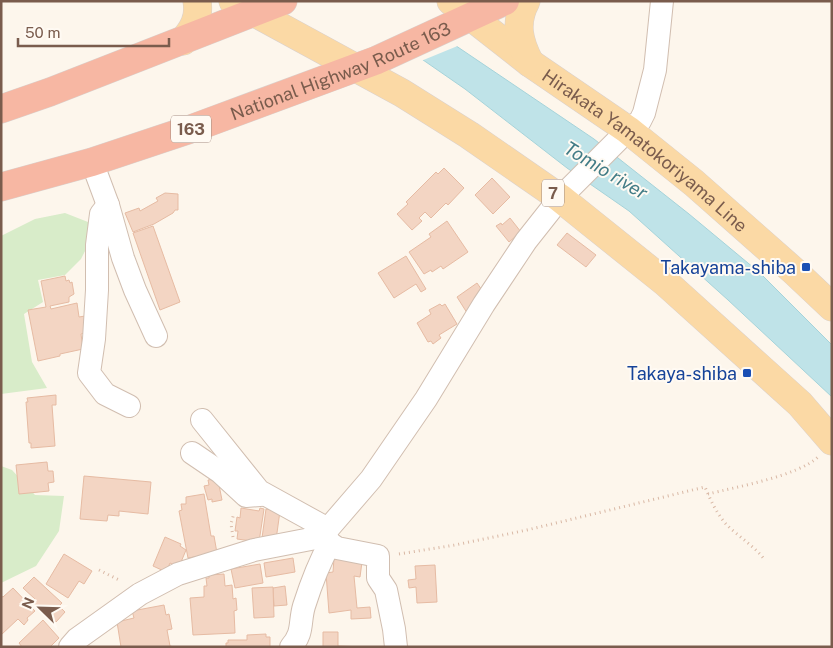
<svg xmlns="http://www.w3.org/2000/svg" width="833" height="648" font-family="'Public Sans',sans-serif">
<style>
.green{fill:#d8ecc9}
.water{fill:#bfe3e8;stroke:#a5d3da}
.pier{fill:#fdf6ec}
.building{fill:#f3d5c3;stroke:#e6bba3}
.lines{fill:none;stroke-linecap:round;stroke-linejoin:round}
.minor-casing{stroke:#d1beb0;stroke-width:24}
.major-casing{stroke:#dad1cd;stroke-width:29}
.highway-casing{stroke:#dad1cd;stroke-width:29}
.path{stroke:#d9b8a5;stroke-width:3;stroke-dasharray:1 4;stroke-linecap:butt}
.minor{stroke:#fff;stroke-width:22}
.major{stroke:#fbd9a5;stroke-width:28}
.highway{stroke:#f7b7a3;stroke-width:28}
.transit-dot{fill:#1a4fb4;stroke:#fffaf3;stroke-width:2}
.labels{text-anchor:middle;dominant-baseline:central;stroke-width:4;stroke-linejoin:round;paint-order:stroke}
.shield{fill:#fffaf3;stroke:#a28b7f;stroke-width:1}
.shield-label{font-size:16px;font-weight:bold;fill:#7a5c4d}
.street-label{font-size:18px;fill:#7a5c4d;stroke:#fffaf3}
.transit-label{font-size:18px;fill:#164399;stroke:#fffaf3;text-anchor:end}
.water-label{font-size:19px;font-style:italic;fill:#437c86;stroke:#fffaf3}
</style>
<rect width="100%" height="100%" fill="#fdf6ec"/>
<g class="green">
<polygon points="65,213 88,222 89,243 81,259 65,275 38,280 43,302 24,314 32,362 47,388 1,394 1,236 35,219"/>
<polygon points="1,466 12,470 35,495 64,496 59,531 36,566 1,583"/>
</g>
<polygon class="water" points="394,4 594,139 689,214 760,273 832,345 832,397 728,300 629,211 567,168 465,89 413,53"/>
<polygon class="pier" points="315,1 395,1 460,45 421,61 336,15"/>
<g class="building">
<polygon points="444,168 464,188 448,205 446,203 431,218 425,212 419,218 422,221 412,230 397,214 408,204 406,202 436,172 438,174"/>
<polygon points="492,178 510,197 493,214 475,195"/>
<polygon points="165,193 178,194 178,210 175,210 173,213 154,224 133,232 125,213 139,208 140,211 158,201 156,198"/>
<polygon points="510,218 521,232 509,242 496,226 501,223 502,225"/>
<polygon points="447,221 468,252 443,269 441,266 432,272 431,270 424,274 409,252 431,237 429,234"/>
<polygon points="153,226 180,302 160,310 133,233"/>
<polygon points="567,233 596,255 586,267 557,245"/>
<polygon points="406,256 426,289 421,292 416,284 394,298 378,273"/>
<polygon points="65,276 66,281 69,280 70,283 72,282 74,294 69,297 69,302 50,306 51,309 77,303 79,317 85,316 88,332 81,334 83,349 60,354 60,356 38,361 28,310 46,307 41,281"/>
<polygon points="477,283 484,293 469,316 457,297"/>
<polygon points="440,304 442,306 445,304 457,324 439,335 441,338 433,344 431,341 428,342 417,323 431,314 429,310"/>
<polygon points="56,395 56,405 52,405 55,446 31,448 31,443 29,443 26,402 28,402 27,398"/>
<polygon points="47,462 48,471 53,471 54,482 48,483 49,491 19,494 16,465"/>
<polygon points="84,476 151,482 148,514 119,511 119,516 108,515 107,521 80,519"/>
<polygon points="219,478 219,485 222,500 212,502 212,499 208,500 204,486 209,485 208,480"/>
<polygon points="204,494 211,536 214,536 217,553 188,558 179,511 182,510 181,504 186,504 186,497"/>
<polygon points="241,508 259,511 260,508 264,509 259,542 237,539 238,531 235,531 237,517 240,518"/>
<polygon points="266,509 280,511 276,540 262,538"/>
<polygon points="165,537 181,544 180,546 186,550 179,567 170,563 166,572 153,566"/>
<polygon points="64,554 92,571 84,584 79,581 68,598 46,584"/>
<polygon points="293,558 295,572 266,577 264,563"/>
<polygon points="334,558 362,562 360,577 354,576 357,608 370,607 371,618 351,619 351,610 329,613 326,573 333,572"/>
<polygon points="260,564 263,583 235,588 231,569"/>
<polygon points="435,565 437,602 417,603 416,587 409,588 408,580 416,579 415,566"/>
<polygon points="224,574 225,586 232,585 233,599 236,598 237,610 234,611 235,633 193,635 190,598 204,597 204,586 207,586 206,578 209,578 209,575"/>
<polygon points="34,577 62,603 59,606 65,612 56,622 50,615 48,617 32,602 35,599 23,588"/>
<polygon points="285,586 287,605 274,606 273,588"/>
<polygon points="273,587 274,617 254,618 252,588"/>
<polygon points="13,588 35,611 27,618 28,620 24,625 18,619 1,635 1,596 3,597"/>
<polygon points="164,605 166,615 169,614 172,629 167,630 170,646 174,647 121,647 117,622 134,618 132,611"/>
<polygon points="43,620 59,638 50,647 22,647 19,643"/>
<polygon points="323,632 338,632 338,646 366,647 323,647"/>
<polygon points="266,634 266,637 270,637 270,647 226,647 226,643 228,643 228,640 247,640 247,635"/>
</g>
<g class="lines">
<g class="minor-casing">
<g id="minor">
<polyline points="92,162 108,205 123,258 135,290 156,336"/>
<polyline points="108,205 101,214 97,245 97,290 94,339 89,373 105,394 129,406"/>
<polyline points="202,420 259,491 328,529"/>
<polyline points="192,453 220,472 246,496 260,495"/>
<polyline points="321,537 337,548 378,556 378,578 386,590 394,629 396,647"/>
<polyline points="70,647 77,639 140,594 178,574 254,550 321,537 371,479 426,399 484,304 526,241 560,198 628,130 640,121 644,113 655,70 662,1"/>
<path d="M291,647C304,632 299,623 304,606C311,584 319,563 330,543"/>
</g>
</g>
<g class="major-casing">
<g id="major">
<polyline points="233,1 402,93 469,135 560,198 666,283 800,404 832,441"/>
<path id="s1" d="M451,1L530,63L628,130L694,183L796,273L832,307"/>
<path d="M526,1C514,23 519,42 530,63"/>
<path d="M183,41C193,30 200,18 197,1"/>
</g>
</g>
<g class="highway-casing">
<g id="highway">
<polyline points="1,109 50,92 283,1"/>
<path id="s2" d="M1,187L92,162L188,130L377,60L505,1"/>
</g>
</g>
<g class="path">
<path d="M708,494C736,487 798,476 818,457"/>
<polyline points="233,537 231,524 234,513"/>
<path d="M399,554L455,545L527,530L705,487C711,501 718,517 730,528C742,539 755,547 765,560"/>
<polyline points="99,570 121,581"/>
</g>
<use href="#minor" class="minor"/>
<use href="#major" class="major"/>
<use href="#highway" class="highway"/>
</g>
<g class="transit-dot">
<rect x="801" y="262" width="10" height="10" rx="2.5"/>
<rect x="742" y="368" width="10" height="10" rx="2.5"/>
</g>
<g class="labels">
<g class="shield">
<rect x="171" y="115.5" width="40" height="27" rx="4"/>
<rect x="542" y="179.5" width="22" height="27" rx="4"/>
</g>
<g class="shield-label">
<text x="191" y="129">163</text>
<text x="553" y="193">7</text>
</g>
<g class="street-label">
<text stroke="none"><textPath href="#s2" startOffset="359">National Highway Route 163</textPath></text>
<text stroke="none"><textPath href="#s1" startOffset="245">Hirakata Yamatokoriyama Line</textPath></text>
</g>
<g class="transit-label">
<text x="796" y="267">Takayama-shiba</text>
<text x="737" y="373">Takaya-shiba</text>
</g>
<g class="water-label">
<text transform="translate(606 170) rotate(31)">Tomio river</text>
</g>
</g>
<rect width="833" height="648" fill="none" stroke="#7a5c4d" stroke-width="5"/>
<g transform="translate(40 608) rotate(293)" stroke="#fffaf3" stroke-width="4" paint-order="stroke">
<path d="M0-4L9 19L0 12L-9 19Z" fill="#7a5c4d"/>
<text y="-8" font-size="14" font-weight="bold" text-anchor="middle" fill="#7a5c4d">N</text>
</g>
<path d="M18 38v8h151v-8" fill="none" stroke="#7a5c4d" stroke-width="2.5"/>
<text x="25" y="38" font-size="15" fill="#7a5c4d" stroke="#fffaf3" stroke-width="4" paint-order="stroke">50 m</text>
</svg>
